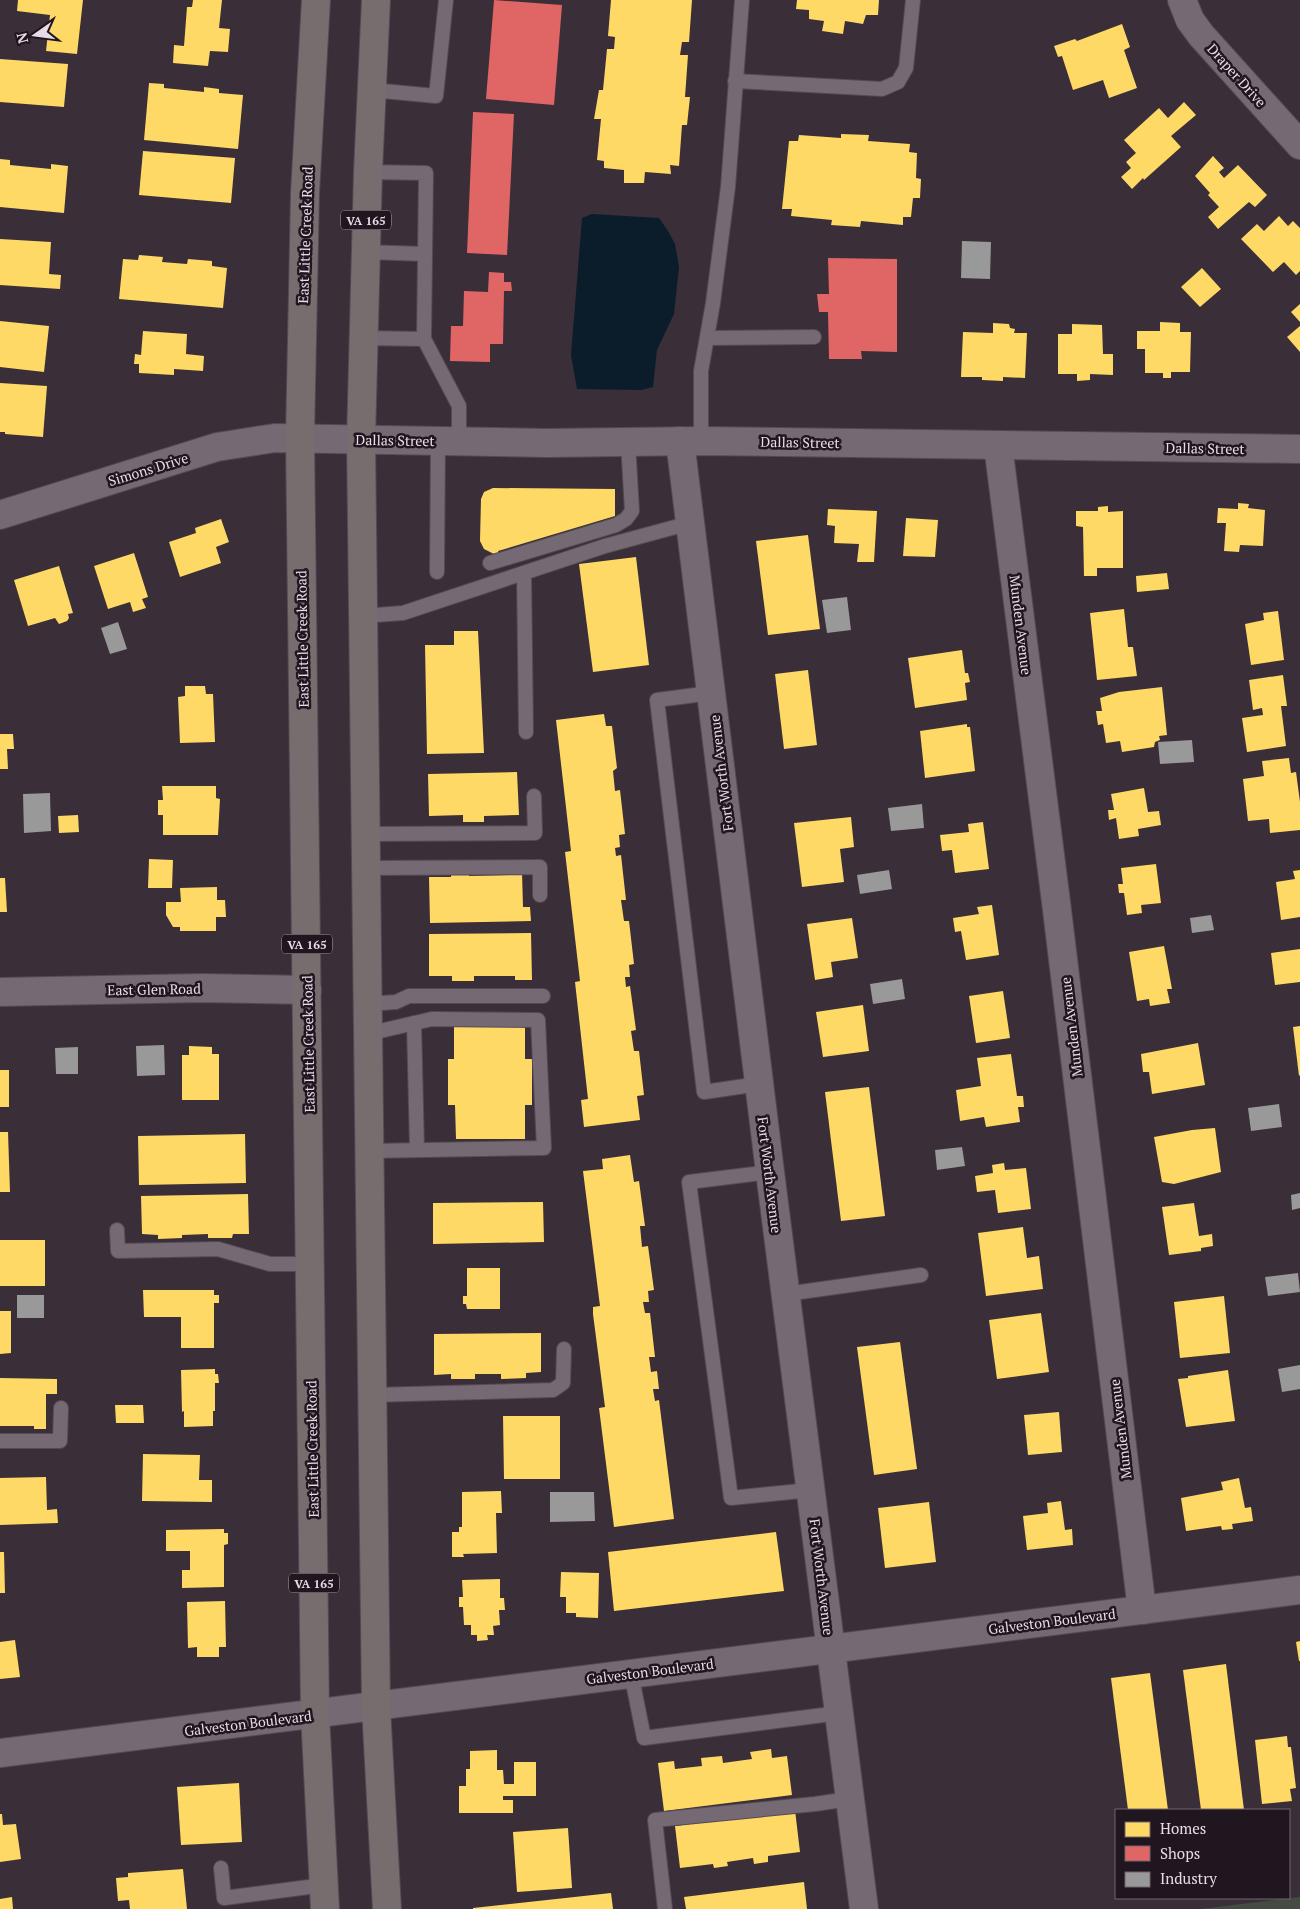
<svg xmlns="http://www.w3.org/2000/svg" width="1300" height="1909" font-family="'PT Serif',serif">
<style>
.green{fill:#444b42}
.water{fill:#0b1d2b}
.homes{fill:#ffd966}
.shops{fill:#e06666}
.industry{fill:#999}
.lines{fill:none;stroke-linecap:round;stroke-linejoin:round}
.lane-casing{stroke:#554a54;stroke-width:16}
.street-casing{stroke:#554a54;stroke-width:30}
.primary-casing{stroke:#554a54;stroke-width:30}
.lane{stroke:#756a74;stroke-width:14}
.street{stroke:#756a74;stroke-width:28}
.primary{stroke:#766d6e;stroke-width:28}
.labels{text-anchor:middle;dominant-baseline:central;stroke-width:5;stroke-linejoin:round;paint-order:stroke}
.shield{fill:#20161f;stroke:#ad9fac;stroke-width:1}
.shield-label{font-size:12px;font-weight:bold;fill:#e9dae8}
.street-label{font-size:14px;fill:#e9dae8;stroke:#20161f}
</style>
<rect width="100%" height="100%" fill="#3a2e39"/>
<polygon class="green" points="1300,1897 1300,1909 1200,1909"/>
<polygon class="water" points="592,214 659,218 668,231 675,244 679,267 674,314 657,350 653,387 641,390 577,389 571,355 582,218"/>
<g class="homes">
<polygon points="18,0 83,0 77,54 46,51 50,15 17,11"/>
<polygon points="193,0 222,0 219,28 230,29 228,52 210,51 208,66 173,63 174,45 184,46 187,7 192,7"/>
<polygon points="611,0 692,0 689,42 682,42 680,55 688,55 685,97 690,97 687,125 682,125 679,166 670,165 671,174 645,172 644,183 624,183 624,170 604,168 604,161 597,160 601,119 594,119 599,90 603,90 607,49 614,49 615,37 608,36"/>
<polygon points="797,0 879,0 878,15 866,15 863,24 845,21 843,34 822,31 824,21 809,19 809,10 796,9"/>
<polygon points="1122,24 1130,47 1124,50 1137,88 1109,98 1103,80 1073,90 1062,56 1058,57 1054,46 1075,39 1077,41"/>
<polygon points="0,59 68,64 64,107 0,102"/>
<polygon points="149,83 164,84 164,88 204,92 204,87 219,89 219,93 243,95 238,149 144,140"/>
<polygon points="1184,102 1196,115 1171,136 1181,147 1144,180 1143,178 1132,189 1121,177 1131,168 1126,162 1136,153 1124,140 1159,108 1168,118"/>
<polygon points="841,134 869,135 868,141 910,144 909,152 917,153 916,178 921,179 920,198 913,198 911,217 903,217 903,225 861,221 860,227 831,225 832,220 791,216 792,209 782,209 789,141 798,141 799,135 841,138"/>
<polygon points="143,151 235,158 231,203 139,195"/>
<polygon points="1213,156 1224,168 1219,172 1224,178 1238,165 1267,195 1255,207 1249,202 1218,229 1208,217 1219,207 1208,195 1210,193 1195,176"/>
<polygon points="0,159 10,160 10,165 51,169 51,164 68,166 64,213 0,207"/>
<polygon points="1279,216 1288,226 1293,221 1300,228 1300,271 1296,275 1284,262 1273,272 1241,239 1257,224 1264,231"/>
<polygon points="0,239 51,242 49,274 61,275 60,289 0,285"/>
<polygon points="139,255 163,257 162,262 187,264 188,259 212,261 212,266 227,268 223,308 119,299 123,259 138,260"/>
<polygon points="1202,268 1221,289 1200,307 1181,287"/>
<polygon points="1300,304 1300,322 1291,312"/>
<polygon points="0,321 49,326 44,372 0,367"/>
<polygon points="1160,322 1180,323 1180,332 1191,332 1190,372 1171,372 1171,378 1163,378 1163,373 1145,373 1145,349 1137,349 1137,331 1160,331"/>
<polygon points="993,323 1009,324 1010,328 1015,329 1014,333 1027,333 1025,378 1003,377 1003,381 982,380 982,377 961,377 963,332 993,333"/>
<polygon points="1072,324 1102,325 1103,354 1113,354 1113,375 1090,374 1090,380 1077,381 1077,374 1058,374 1058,334 1072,334"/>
<polygon points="1300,326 1300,352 1287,337"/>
<polygon points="143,331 187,334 186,354 204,356 203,371 174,369 174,375 139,373 139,364 134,364 135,354 141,355"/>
<polygon points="0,383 47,386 43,437 5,434 5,432 0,432"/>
<polygon points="493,488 615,489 615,516 498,551 499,554 494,554 484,549 480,541 481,499 484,492"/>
<polygon points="1238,503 1249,504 1248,508 1265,510 1263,546 1240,545 1239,552 1224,551 1226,523 1217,523 1218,508 1238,509"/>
<polygon points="1108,506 1108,512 1123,511 1123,568 1097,568 1097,576 1084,576 1083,527 1076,526 1076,511 1098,511 1098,507"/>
<polygon points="828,509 877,511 874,562 857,562 859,544 834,543 835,526 827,525"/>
<polygon points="906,518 938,520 935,557 903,556"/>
<polygon points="221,519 229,542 216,547 221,563 180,577 169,542 196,533 195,528"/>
<polygon points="808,535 820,629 768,635 756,541"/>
<polygon points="134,553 148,597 142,599 146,608 133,612 130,602 108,609 94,566"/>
<polygon points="636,557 649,665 593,672 579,564"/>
<polygon points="59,566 73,613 68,614 69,618 67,621 59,624 55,618 28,626 14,580"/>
<polygon points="1167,573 1169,589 1137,592 1136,576"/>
<polygon points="1124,609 1128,647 1133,647 1137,676 1097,680 1090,613"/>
<polygon points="1278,611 1284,660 1251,665 1245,624 1264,620 1263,613"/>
<polygon points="454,631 478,631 484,753 427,754 425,645 454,645"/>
<polygon points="962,650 965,673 968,673 970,682 965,683 967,700 915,708 908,658"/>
<polygon points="808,670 817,745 784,749 775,674"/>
<polygon points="1283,675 1287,706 1281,706 1286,746 1247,752 1242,718 1263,715 1262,708 1253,710 1249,680"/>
<polygon points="185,686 205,686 206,694 213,694 215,742 180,743 178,697 185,696"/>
<polygon points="1162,687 1167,735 1159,736 1160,740 1155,742 1154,747 1122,752 1120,741 1106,743 1103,724 1098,725 1096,711 1102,711 1100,698 1119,692"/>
<polygon points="604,714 606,726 612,726 617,768 613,771 615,791 620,790 625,834 619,835 620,847 615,848 616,856 621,855 626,900 621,900 624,921 629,921 634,964 629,965 630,977 625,977 626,987 630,986 636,1030 631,1031 634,1051 639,1051 644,1095 637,1096 640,1120 584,1127 581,1100 588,1099 575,982 580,981 565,852 571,851 556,720"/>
<polygon points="967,724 967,727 970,727 975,771 925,778 920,731"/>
<polygon points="0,734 13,734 14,749 7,749 8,769 0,769"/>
<polygon points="1289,758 1291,773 1296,772 1300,802 1300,830 1270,833 1269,819 1248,821 1243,779 1264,776 1262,761"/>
<polygon points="517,772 519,815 484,816 484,822 463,822 463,815 429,816 428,774"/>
<polygon points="162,786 216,786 216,798 220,799 218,835 163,835 163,815 158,815 158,800 163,800"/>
<polygon points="1144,788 1148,812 1159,811 1161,825 1138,829 1139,836 1119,839 1116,818 1109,820 1108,810 1114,810 1111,794"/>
<polygon points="78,815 79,832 59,833 58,816"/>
<polygon points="851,817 854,847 840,849 844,882 802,887 794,823"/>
<polygon points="983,822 989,869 955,873 952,850 942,851 940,835 969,832 968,824"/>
<polygon points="149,859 173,860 172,888 148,888"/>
<polygon points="1156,864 1161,903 1141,905 1142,913 1127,915 1124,893 1119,893 1118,884 1123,884 1121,868"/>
<polygon points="1300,870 1300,917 1281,920 1276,882 1295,879 1293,871"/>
<polygon points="451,872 469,872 469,876 510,875 509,873 522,872 523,907 530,907 531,921 430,923 429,877 451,877"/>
<polygon points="0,878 5,878 7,912 0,912"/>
<polygon points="217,887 217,900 225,900 226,917 216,917 216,931 180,931 180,927 173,927 166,915 166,902 181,902 180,888"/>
<polygon points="992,905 999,955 966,960 961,931 955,932 953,918 979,914 977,907"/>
<polygon points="852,918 858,958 831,962 833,977 815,980 807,924"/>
<polygon points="531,933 532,980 515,980 515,976 474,976 474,981 452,981 452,976 429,976 429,934"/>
<polygon points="1164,946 1172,989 1167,989 1170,1003 1150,1006 1149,999 1137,1001 1129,952"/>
<polygon points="1300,949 1300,982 1275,985 1271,953"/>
<polygon points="1003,991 1010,1038 976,1043 969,996"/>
<polygon points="863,1005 869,1051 823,1057 816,1012"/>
<polygon points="454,1025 525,1025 525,1059 532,1059 532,1105 525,1105 525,1139 456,1139 455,1105 448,1105 448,1059 454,1059"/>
<polygon points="1300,1026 1300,1075 1299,1076 1293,1027"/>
<polygon points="1198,1043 1205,1085 1152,1094 1149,1072 1143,1072 1141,1054"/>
<polygon points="189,1046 212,1047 212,1054 219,1054 219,1100 182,1100 182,1055 189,1055"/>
<polygon points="1011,1054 1017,1096 1023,1096 1024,1107 1018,1107 1020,1122 986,1127 984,1117 960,1121 956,1090 981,1086 977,1058"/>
<rect x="0" y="1070" width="9" height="37"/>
<polygon points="869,1087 885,1216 841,1221 825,1092"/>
<polygon points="1215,1128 1221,1172 1174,1184 1162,1182 1154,1137 1192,1130"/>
<polygon points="0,1132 8,1132 10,1192 0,1192"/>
<polygon points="245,1134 246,1183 139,1185 138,1136"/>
<polygon points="630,1155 634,1182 639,1181 645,1226 640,1226 642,1247 648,1246 654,1290 648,1291 649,1302 643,1302 645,1313 650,1313 655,1357 649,1357 651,1372 657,1371 659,1389 653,1389 655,1401 659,1400 674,1519 614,1527 599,1408 605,1407 593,1314 593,1307 600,1306 583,1171 603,1169 602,1159"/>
<polygon points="1004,1163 1005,1170 1026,1168 1031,1209 998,1213 995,1190 977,1192 975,1176 993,1173 992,1165"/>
<polygon points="248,1194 249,1234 233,1234 232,1238 208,1238 208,1234 182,1235 182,1238 158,1239 158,1235 142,1234 141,1196"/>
<polygon points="543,1202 544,1242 433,1244 433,1203"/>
<polygon points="1194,1203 1199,1236 1212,1234 1213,1246 1201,1248 1201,1251 1169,1255 1162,1207"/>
<polygon points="1023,1227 1027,1258 1039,1256 1043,1289 986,1296 978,1233"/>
<rect x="0" y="1240" width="45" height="46"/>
<polygon points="467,1268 500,1268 500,1309 467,1309 466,1304 463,1304 463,1296 467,1296"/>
<polygon points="143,1290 214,1290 214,1295 219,1295 219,1303 214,1303 214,1348 181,1348 181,1317 144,1317"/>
<polygon points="1224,1296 1230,1353 1180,1358 1174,1302"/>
<polygon points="0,1311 11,1311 11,1353 0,1354"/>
<polygon points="1041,1313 1049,1372 997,1379 989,1320"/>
<polygon points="541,1333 541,1372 526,1373 526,1378 501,1379 501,1374 475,1374 475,1379 451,1379 451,1374 434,1375 434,1334"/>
<polygon points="900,1342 917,1469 874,1475 857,1347"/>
<polygon points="215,1369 215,1374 218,1374 219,1383 215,1383 215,1411 213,1411 213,1426 184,1427 184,1411 182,1412 181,1370"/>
<polygon points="1228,1370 1235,1421 1186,1427 1178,1379 1188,1378 1188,1376"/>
<polygon points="0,1378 57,1379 57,1394 46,1394 46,1429 34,1429 34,1426 0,1426"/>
<polygon points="115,1405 143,1405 144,1423 116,1423"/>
<polygon points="1059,1412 1062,1452 1028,1455 1024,1415"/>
<polygon points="503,1416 560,1416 560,1479 504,1479"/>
<polygon points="143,1454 200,1455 199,1480 212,1480 212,1502 142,1501"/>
<polygon points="46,1477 47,1510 57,1509 58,1523 0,1525 0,1478"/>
<polygon points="1239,1478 1245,1508 1251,1507 1253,1521 1232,1524 1233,1529 1222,1530 1221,1526 1186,1531 1181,1498 1223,1490 1221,1482"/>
<polygon points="501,1491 502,1513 496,1513 497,1553 463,1554 464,1557 452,1557 452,1532 459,1532 459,1527 462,1527 462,1492"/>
<polygon points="1061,1501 1065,1530 1072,1529 1073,1545 1027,1550 1023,1516 1048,1513 1047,1503"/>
<polygon points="929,1502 936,1562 885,1568 878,1508"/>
<polygon points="224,1529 224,1533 228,1533 228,1544 224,1545 224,1587 182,1588 182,1570 190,1570 190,1551 166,1551 166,1530"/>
<polygon points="776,1532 784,1591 614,1611 608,1552"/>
<polygon points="0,1552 4,1552 5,1593 0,1593"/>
<polygon points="561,1572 599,1573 598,1618 576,1617 576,1613 566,1613 566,1597 560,1597"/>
<polygon points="500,1579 500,1598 504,1598 505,1610 499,1610 500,1625 493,1626 494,1635 487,1635 488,1640 477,1641 477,1635 471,1635 471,1625 464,1625 463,1607 459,1607 459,1597 463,1597 462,1580"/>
<polygon points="225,1601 226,1647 219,1647 219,1657 197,1657 197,1647 188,1648 187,1602"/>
<polygon points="15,1640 20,1677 0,1679 0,1642"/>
<polygon points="1300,1641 1300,1661 1299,1661 1296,1642"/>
<polygon points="1226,1664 1244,1810 1201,1810 1183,1670"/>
<polygon points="1150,1673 1168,1810 1128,1810 1111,1678"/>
<polygon points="1287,1736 1288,1747 1291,1747 1296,1788 1290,1789 1292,1801 1262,1804 1255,1740"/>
<polygon points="771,1749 772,1758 787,1756 792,1795 664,1811 658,1763 674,1761 675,1769 702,1766 701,1758 722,1756 723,1763 752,1759 750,1752"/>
<polygon points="497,1750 497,1770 503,1770 504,1784 514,1784 514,1762 536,1762 536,1796 503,1796 503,1800 513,1800 513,1813 459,1813 459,1786 466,1786 466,1769 470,1769 470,1751"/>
<polygon points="239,1783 242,1842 181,1845 177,1787"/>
<polygon points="795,1810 800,1852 768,1856 768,1862 754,1864 753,1858 727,1862 728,1866 714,1868 713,1864 680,1868 675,1826"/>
<polygon points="0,1814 2,1814 3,1825 16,1824 21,1859 0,1862"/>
<polygon points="568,1828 572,1888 517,1892 513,1832"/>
<polygon points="183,1869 187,1909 130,1909 129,1900 118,1901 116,1878 128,1877 128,1873"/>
<polygon points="804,1882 807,1909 686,1909 684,1897"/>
<polygon points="611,1893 613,1909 473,1909 473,1908"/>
<polygon points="12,1897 13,1909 0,1909 0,1899"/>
</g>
<g class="shops">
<polygon points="494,0 562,5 554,105 486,99"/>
<polygon points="473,112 514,114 507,255 467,253"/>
<polygon points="828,258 897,259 897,352 861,351 862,359 829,359 828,312 819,312 817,294 829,294"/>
<polygon points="489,272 504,273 504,282 511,282 512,291 504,291 503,344 490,344 490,362 450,361 451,326 463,326 464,291 488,292"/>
</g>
<g class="industry">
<polygon points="962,241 991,242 990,279 961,278"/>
<polygon points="847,597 851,630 827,633 822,600"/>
<polygon points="118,622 127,649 110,654 101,628"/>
<polygon points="1192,740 1194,762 1160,764 1158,742"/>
<polygon points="50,793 51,831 24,833 23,794"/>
<polygon points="922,804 924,828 891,831 888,808"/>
<polygon points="889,870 892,889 860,894 857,875"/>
<polygon points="1211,915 1214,930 1192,933 1190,918"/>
<polygon points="902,979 905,999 873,1004 870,984"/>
<polygon points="164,1045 165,1075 137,1076 136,1046"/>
<polygon points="78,1047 78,1074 56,1074 55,1048"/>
<polygon points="1279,1104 1282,1127 1251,1131 1248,1108"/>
<polygon points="962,1147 965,1166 937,1170 935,1150"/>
<polygon points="1300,1193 1300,1208 1292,1210 1291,1195"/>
<polygon points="1298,1273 1300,1292 1268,1296 1265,1277"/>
<rect x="17" y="1295" width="27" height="23"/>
<polygon points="1300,1365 1300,1389 1282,1392 1278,1369"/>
<polygon points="550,1492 594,1492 595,1521 550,1522"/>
</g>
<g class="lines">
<g class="lane-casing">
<g id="lane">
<polyline points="735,81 882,89 898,82 906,68 913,0"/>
<polyline points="372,90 436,96 446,0"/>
<polyline points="365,252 425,254"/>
<polyline points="363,338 424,339 426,173 368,172"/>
<polyline points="707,338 814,337"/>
<polyline points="424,339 459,406 459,441"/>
<polyline points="701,441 701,371 713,303 728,187 742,0"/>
<polyline points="490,563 616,525 626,519 632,511 628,442"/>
<polyline points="437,572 438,441"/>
<polyline points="524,573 526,732"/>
<polyline points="362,616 403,613 605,546 690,523"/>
<polyline points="711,693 657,700 704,1092 759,1084"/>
<polyline points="365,834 535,833 534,796"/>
<polyline points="365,868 540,867 540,895"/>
<polyline points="367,1004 396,1002 409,996 543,996"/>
<polyline points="414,1023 417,1149"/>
<polyline points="367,1034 432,1019 538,1020 544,1148 369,1151"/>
<polyline points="770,1172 689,1182 731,1498 810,1490"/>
<polyline points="117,1230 118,1251 218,1249 270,1264 310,1264"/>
<polyline points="786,1294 921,1275"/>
<polyline points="372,1395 553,1390 563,1383 564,1349"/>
<polyline points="0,1441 60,1441 61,1408"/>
<polyline points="631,1673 644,1738 839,1713"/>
<polyline points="221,1868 224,1898 324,1885"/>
<polyline points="665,1909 655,1820 815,1804 849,1799"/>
</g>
</g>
<g class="street-casing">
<g id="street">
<polyline points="1182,0 1190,20 1201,35 1300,145"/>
<polyline points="680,441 770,1172 864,1909"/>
<polyline points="998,445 1057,910 1142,1610"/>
<polyline points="0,515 217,447 275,438 548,443 701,441 1300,449"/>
<polyline points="0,992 202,988 307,990"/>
<polyline points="0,1753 1300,1590"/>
</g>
</g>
<g class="primary-casing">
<g id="primary">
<polyline points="316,0 305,193 300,437 315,1714 325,1909"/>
<polyline points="376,0 368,172 361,439 376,1707 387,1909"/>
</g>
</g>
<use href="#lane" class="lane"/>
<use href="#street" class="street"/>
<use href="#primary" class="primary"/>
</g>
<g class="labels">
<g class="shield">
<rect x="341" y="210.5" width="50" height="19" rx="4"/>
<rect x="282" y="934.5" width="50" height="19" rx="4"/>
<rect x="289" y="1573.5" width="50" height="19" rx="4"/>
</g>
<g class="shield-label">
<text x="366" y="220">VA 165</text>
<text x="307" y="944">VA 165</text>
<text x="314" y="1583">VA 165</text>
</g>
<g class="street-label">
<text transform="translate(1237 75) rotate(48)">Draper Drive</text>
<text transform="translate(305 235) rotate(-88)">East Little Creek Road</text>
<text transform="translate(395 440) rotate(1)">Dallas Street</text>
<text transform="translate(800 442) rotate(1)">Dallas Street</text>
<text transform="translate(1205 448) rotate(1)">Dallas Street</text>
<text transform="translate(148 469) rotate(-17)">Simons Drive</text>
<text transform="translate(1021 625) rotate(83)">Munden Avenue</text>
<text transform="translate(302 639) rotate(-91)">East Little Creek Road</text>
<text transform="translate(721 773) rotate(-97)">Fort Worth Avenue</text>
<text transform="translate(154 989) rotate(-1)">East Glen Road</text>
<text transform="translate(1071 1027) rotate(-97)">Munden Avenue</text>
<text transform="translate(308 1044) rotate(-91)">East Little Creek Road</text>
<text transform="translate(770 1175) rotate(83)">Fort Worth Avenue</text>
<text transform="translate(1120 1429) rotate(-97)">Munden Avenue</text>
<text transform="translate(312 1449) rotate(-91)">East Little Creek Road</text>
<text transform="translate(822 1577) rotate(83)">Fort Worth Avenue</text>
<text transform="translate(1052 1621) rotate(-7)">Galveston Boulevard</text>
<text transform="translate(650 1671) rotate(-7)">Galveston Boulevard</text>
<text transform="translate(248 1723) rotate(-7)">Galveston Boulevard</text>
</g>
</g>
<rect x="1115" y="1809" width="175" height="90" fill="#20161f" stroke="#70646f"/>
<rect x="1125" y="1822" width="25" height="15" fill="#ffd966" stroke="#70646f"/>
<text x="1160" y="1834" font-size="15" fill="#e9dae8">Homes</text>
<rect x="1125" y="1846" width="25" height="15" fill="#e06666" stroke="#70646f"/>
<text x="1160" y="1859" font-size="15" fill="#e9dae8">Shops</text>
<rect x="1125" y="1872" width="25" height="15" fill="#999999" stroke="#70646f"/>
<text x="1160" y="1884" font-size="15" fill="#e9dae8">Industry</text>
<g transform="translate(35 35) rotate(256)" stroke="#20161f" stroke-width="4" paint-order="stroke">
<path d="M0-4L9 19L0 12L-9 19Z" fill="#e9dae8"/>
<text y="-8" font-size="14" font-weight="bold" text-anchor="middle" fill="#e9dae8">N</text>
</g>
</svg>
